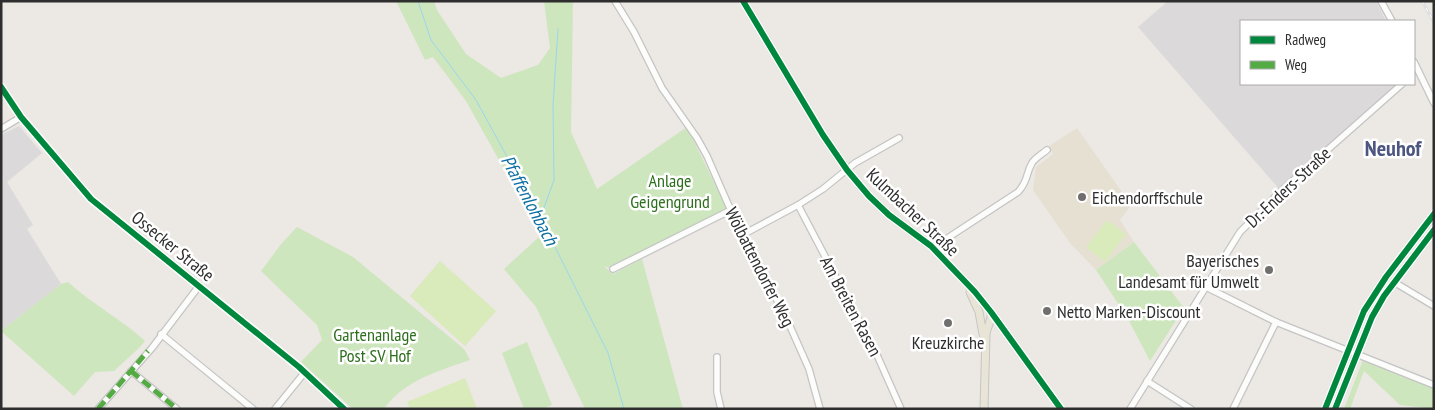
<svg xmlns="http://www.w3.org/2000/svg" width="1435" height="410" font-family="'PT Sans Narrow',sans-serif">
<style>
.industrial{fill:#dcd9db}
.education{fill:#e6e0d3}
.green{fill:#cee6be}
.pitch{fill:#d9eabb}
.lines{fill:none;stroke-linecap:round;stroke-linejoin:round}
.stream{stroke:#99d6ec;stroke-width:1}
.minor-casing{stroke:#c5c4c5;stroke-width:8}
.major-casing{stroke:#c6c5c4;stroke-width:9}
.minor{stroke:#fcfcfb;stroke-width:5.5}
.major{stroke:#e8e4d6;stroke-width:7}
.rail-casing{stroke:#dfdfe1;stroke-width:3}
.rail{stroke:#fff;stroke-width:1;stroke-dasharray:4;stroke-linecap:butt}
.quiet{stroke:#54ab44;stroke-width:5;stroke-dasharray:10 5;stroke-linecap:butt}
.cycleway-casing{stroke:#fff;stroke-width:9}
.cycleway{stroke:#00873e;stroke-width:6}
.poi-dot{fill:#706f6e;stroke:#fff;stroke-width:2}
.labels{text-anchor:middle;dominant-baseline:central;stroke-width:5;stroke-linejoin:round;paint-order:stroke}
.park-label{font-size:18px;fill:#2c6e1b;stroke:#fff}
.street-label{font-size:18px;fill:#2e2e2e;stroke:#fff}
.poi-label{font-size:18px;fill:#2e2e2e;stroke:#fff;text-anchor:start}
.water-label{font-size:19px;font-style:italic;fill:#0d6fa3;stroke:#fff}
.district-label{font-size:22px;font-weight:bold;fill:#4d5680;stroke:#fff}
</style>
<rect width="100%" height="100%" fill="#ece8e4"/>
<g class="industrial">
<polygon points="1168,1 1376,1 1386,21 1241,21 1241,84 1402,84 1281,191 1138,27"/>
<polygon points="19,126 42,153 7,182 33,225 27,229 61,284 1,331 1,135"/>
</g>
<polygon class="education" points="1077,128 1131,205 1120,220 1134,242 1096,270 1070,243 1033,190 1036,167 1053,154 1049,146"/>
<g class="green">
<polygon points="396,1 434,1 437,10 466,54 501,78 538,65 550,48 544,1 573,1 571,132 597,189 687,127 727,209 610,268 604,266 613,274 642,259 683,409 585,409 536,307 504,269 539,237 532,219 466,101 433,57 425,60"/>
<path d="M297,227L353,257L464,349L470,360C439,371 404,380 384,409H353L301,362L322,340L317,325L261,271L282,243Z"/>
<polygon points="1134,242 1184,308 1150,361 1127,317 1096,270"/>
<path d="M68,282C92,304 121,319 145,341L140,347L114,371L95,372L74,396L1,331L61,284Z"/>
<polygon points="527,342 552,405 543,409 524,409 502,353"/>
<polygon points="1363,360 1434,389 1434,409 1400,405 1364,371 1350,409 1344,409"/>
</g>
<g class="pitch">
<polygon points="1107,220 1126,234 1105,262 1086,247"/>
<polygon points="440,261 496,311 465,346 410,296"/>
<polygon points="465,378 477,409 410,409 407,402"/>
</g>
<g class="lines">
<g class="stream">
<polyline points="418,1 431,40 476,100 540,217 608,353 624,409"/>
<polyline points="541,216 554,180 553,105 558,29"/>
</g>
<g class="minor-casing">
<g id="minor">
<polyline points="615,1 634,32 662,88 697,138 707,156 728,204 789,324 809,369 820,409"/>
<polyline points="1381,1 1392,21"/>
<polyline points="1414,62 1434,103"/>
<polyline points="1,87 21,117 91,199 299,367 344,409"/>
<polyline points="1,129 21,117"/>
<polyline points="798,205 877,355 901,409"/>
<polyline points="744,234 798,205 823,189 855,163 899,138"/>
<path d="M934,249L946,239L1018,192C1029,180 1025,175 1032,163C1035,158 1042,154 1047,150"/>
<polyline points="613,269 731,210"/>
<polyline points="1394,282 1434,306"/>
<polyline points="1206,287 1276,322 1434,385"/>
<polyline points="161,334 253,409"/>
<polyline points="717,357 717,392 721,409"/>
<polyline points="131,371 177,409"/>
<polyline points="1147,381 1191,409"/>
<polyline points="98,409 152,348 199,286"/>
<polyline points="275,409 305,372"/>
<polyline points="1130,409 1240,232 1281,191 1402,84"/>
<polyline points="1233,409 1276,322"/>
</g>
</g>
<g class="major-casing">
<g id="major">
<polyline points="743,1 823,135 847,170 869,196 889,215 931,246 975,292 991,312 1061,409"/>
<polyline points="970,292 979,312 983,334"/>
<path d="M984,409L986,334C987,325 993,320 991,312"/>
<polyline points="1325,409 1364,311 1386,277 1434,214"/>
<polyline points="1335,409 1372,317 1384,296 1434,230"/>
</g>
</g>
<use href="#minor" class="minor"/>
<use href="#major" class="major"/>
<g class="rail-casing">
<polyline id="rail" points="1422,1 1434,22"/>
</g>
<use href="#rail" class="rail"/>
<g class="quiet">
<polyline points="131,371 177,409"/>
<polyline points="98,409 148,351"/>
</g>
<g class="cycleway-casing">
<g id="cycleway">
<polyline points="743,1 823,135 847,170 869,196 889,215 931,246 975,292 991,312 1061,409"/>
<polyline points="1,87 21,117 91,199 299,367 344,409"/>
<polyline points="1325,409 1364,311 1386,277 1434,214"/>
<polyline points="1335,409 1372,317 1384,296 1434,230"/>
</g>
</g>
<use href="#cycleway" class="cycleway"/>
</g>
<g class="poi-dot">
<circle cx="1082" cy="197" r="5"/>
<circle cx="1269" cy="270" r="5"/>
<circle cx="1047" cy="311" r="5"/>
<circle cx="948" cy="323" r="5"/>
</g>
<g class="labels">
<g class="park-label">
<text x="670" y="180">Anlage<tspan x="670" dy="21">Geigengrund</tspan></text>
<text x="375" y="334">Gartenanlage<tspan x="375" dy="21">Post SV Hof</tspan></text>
</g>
<g class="street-label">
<text transform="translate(1288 187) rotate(-43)">Dr.-Enders-Straße</text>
<text transform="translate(913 212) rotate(43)">Kulmbacher Straße</text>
<text transform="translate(173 246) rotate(39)">Ossecker Straße</text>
<text transform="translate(760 267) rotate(63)">Wölbattendorfer Weg</text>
<text transform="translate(851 306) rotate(62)">Am Breiten Rasen</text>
</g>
<g class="poi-label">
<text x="1092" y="197">Eichendorffschule</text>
<text x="1259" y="260" text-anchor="end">Bayerisches<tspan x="1259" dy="21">Landesamt für Umwelt</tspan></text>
<text x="1057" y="311">Netto Marken-Discount</text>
<text x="948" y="342" text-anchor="middle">Kreuzkirche</text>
</g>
<g class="water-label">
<text transform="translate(530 200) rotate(62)">Pfaffenlohbach</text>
</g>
<g class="district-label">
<text x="1393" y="148">Neuhof</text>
</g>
</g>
<rect width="1435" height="410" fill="none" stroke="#2e2e2e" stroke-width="5"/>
<rect x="1240" y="20" width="175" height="65" fill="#ffffff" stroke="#ababab"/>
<rect x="1250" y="36" width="25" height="8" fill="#00873e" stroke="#ababab"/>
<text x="1285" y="45" font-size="15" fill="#2e2e2e">Radweg</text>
<rect x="1250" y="61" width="25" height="8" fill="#54ab44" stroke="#ababab"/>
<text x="1285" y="70" font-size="15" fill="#2e2e2e">Weg</text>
</svg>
